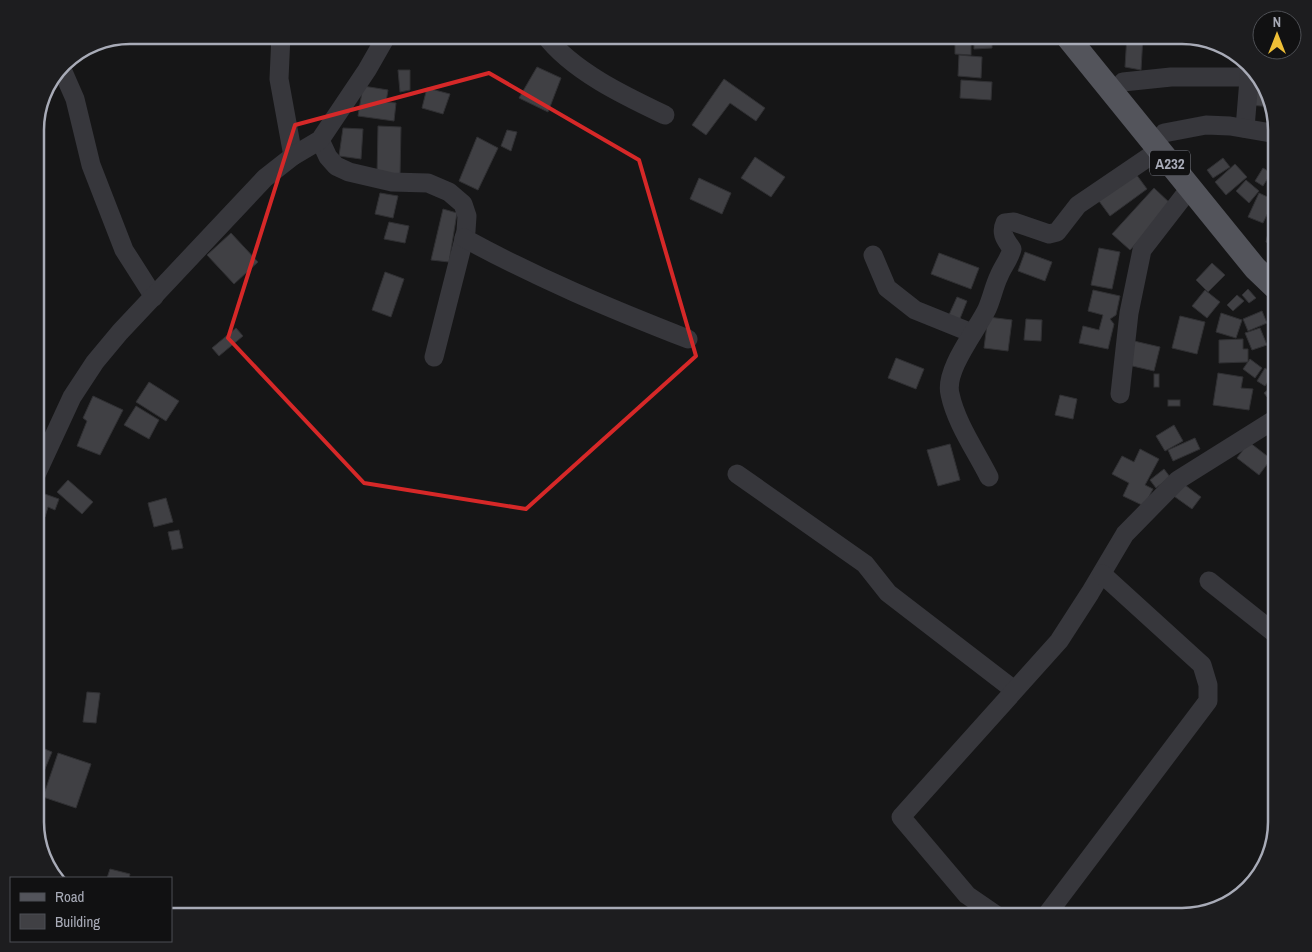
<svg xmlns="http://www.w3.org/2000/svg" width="1312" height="952" font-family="'Archivo Narrow',sans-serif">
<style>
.building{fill:#404044;stroke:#303033}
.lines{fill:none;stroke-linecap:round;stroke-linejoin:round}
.minor{stroke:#37373c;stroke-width:19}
.major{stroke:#53545b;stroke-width:24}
.marked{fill:none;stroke:#d62828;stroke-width:4;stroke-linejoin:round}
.labels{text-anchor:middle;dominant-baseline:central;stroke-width:5;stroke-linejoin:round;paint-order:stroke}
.shield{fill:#111112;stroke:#7b7d86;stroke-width:1}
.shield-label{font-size:15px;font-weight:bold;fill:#a8abb7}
.rim{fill:none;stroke:#a8abb7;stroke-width:2.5}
</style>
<rect width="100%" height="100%" fill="#161617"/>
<g class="building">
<polygon points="955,35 971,35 971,55 955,54"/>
<polygon points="974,35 992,35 992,48 974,49"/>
<polygon points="1127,35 1143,36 1141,70 1125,67"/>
<polygon points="959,55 982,57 981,78 958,76"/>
<polygon points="537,67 561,78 548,112 519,98"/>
<polygon points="398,70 410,70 410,90 400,92"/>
<polygon points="724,79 765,108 756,121 730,103 706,135 692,125"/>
<polygon points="961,80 992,82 991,100 960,98"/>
<polygon points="1253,81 1262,82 1267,88 1272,107 1250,105"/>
<polygon points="363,86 388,90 386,102 396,103 394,121 358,116"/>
<polygon points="427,88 450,94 443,114 422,108"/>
<polygon points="378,126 401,127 400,176 377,176"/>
<polygon points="343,128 363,129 361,159 339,156"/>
<polygon points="507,130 517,132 511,151 501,146"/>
<polygon points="477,137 498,148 478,190 459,181"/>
<polygon points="755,157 785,177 771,197 741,178"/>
<polygon points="1223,158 1230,167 1213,178 1207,170"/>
<polygon points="1235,164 1247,177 1226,195 1215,182"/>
<polygon points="1263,168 1271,173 1263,186 1255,181"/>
<polygon points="1133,170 1147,189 1110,216 1096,197"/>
<polygon points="699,178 731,193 722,214 690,199"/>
<polygon points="1246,180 1259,191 1249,203 1236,191"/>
<polygon points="1154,188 1172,205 1130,250 1112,234"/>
<polygon points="380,193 398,196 393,218 375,214"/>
<polygon points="1259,193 1274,200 1263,223 1248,217"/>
<polygon points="1276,198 1277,199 1277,244 1266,242"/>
<polygon points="443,209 457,213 449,262 431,260"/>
<polygon points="389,222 409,226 405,243 384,239"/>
<polygon points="231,233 258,262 234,284 207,255"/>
<polygon points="1099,248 1120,252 1112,289 1091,285"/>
<polygon points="1025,252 1052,262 1045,281 1018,271"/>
<polygon points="939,253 979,268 971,289 931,274"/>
<polygon points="1212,263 1225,275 1208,292 1196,280"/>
<polygon points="385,272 404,279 391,317 372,310"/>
<polygon points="1248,289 1256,298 1249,303 1242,295"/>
<polygon points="1093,290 1120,296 1116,315 1110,319 1114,324 1108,349 1079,343 1083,326 1099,330 1103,315 1088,311"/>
<polygon points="1205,290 1220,302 1207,318 1192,306"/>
<polygon points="1237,295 1244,301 1233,311 1227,305"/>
<polygon points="957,297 967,301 959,321 948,317"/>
<polygon points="1262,311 1267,323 1248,331 1243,319"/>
<polygon points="1221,313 1242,320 1236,338 1216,332"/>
<polygon points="1180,316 1205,322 1197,354 1172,348"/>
<polygon points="988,317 1012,320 1008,351 984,348"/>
<polygon points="1026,319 1042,320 1041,341 1024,340"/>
<polygon points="236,328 243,336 219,356 212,348"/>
<polygon points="1260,328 1267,345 1252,350 1245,333"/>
<polygon points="1243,339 1243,349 1248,349 1248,362 1219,363 1219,340"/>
<polygon points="1134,341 1160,347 1154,371 1128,365"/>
<polygon points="896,358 924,369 916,389 888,378"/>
<polygon points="1250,359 1262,368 1255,378 1243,369"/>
<polygon points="1265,368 1273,374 1265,386 1257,381"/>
<polygon points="1218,373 1243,377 1241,388 1253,389 1249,410 1213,405"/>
<rect x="1154" y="374" width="5" height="13"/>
<polygon points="1277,379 1277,396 1269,386"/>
<polygon points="149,382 179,401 166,421 136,402"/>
<polygon points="1270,388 1277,397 1271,402 1264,393"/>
<polygon points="1060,395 1077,399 1073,419 1055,415"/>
<polygon points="93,396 123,410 100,455 77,446 87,421 83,418"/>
<rect x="1168" y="400" width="12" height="6"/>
<polygon points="136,406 159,420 149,439 124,425"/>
<polygon points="1174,425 1183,441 1165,451 1156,436"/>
<polygon points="1195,438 1200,449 1173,461 1168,450"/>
<polygon points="1249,442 1271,459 1259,475 1237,458"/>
<polygon points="950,444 960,480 938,486 927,450"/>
<polygon points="1140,449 1159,459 1145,485 1153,489 1144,506 1123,496 1129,483 1112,474 1122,456 1134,462"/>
<polygon points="1164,469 1170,477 1156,488 1150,480"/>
<polygon points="68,480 93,502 82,514 57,492"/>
<polygon points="1181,482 1201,497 1192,509 1171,494"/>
<polygon points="42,493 59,499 55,510 48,507 45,517 35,515"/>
<polygon points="166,498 173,522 154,527 148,503"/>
<polygon points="179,530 183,548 172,550 168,532"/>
<polygon points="87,692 100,693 96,723 83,722"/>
<polygon points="35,745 52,752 40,781 35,779"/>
<polygon points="58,753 91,764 76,808 43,797"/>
<polygon points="110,869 130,874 129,878 107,878"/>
</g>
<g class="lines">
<g class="minor">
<polyline points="281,35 279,79 293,156"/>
<path d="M545,35C572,71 625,96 665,115"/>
<polyline points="61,67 75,99 91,165 124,250 154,297"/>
<polyline points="1123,82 1171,77 1258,77"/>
<polyline points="1245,128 1250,67"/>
<polyline points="1164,133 1206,125 1230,126 1277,134"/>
<polyline points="320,140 328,157 336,166 349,172 392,182 428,183 449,192 463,204 467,216 466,231 434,357"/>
<path d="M464,238C537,278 611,309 688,339"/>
<polyline points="873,255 887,288 915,310 972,333"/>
<polyline points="1120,394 1129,313 1142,250 1190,188"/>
<polyline points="737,474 865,564 888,593 1014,690"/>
<polyline points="35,477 72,397 95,362 120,332 265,178 293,156 320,140 367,70 387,35"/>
<path d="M989,477C976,451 956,423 950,394C944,370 977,330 987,309C992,298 994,286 999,276C1003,266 1009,260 1012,249C1006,240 1000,234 1005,223L1014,222L1049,234L1057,232L1078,205L1159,150"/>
<polyline points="1209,581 1277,635"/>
<polyline points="999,917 967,895 901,817 1059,641 1090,593 1125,534 1178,480 1277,418"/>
<polyline points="1045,917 1208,701 1208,685 1202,665 1102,574"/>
</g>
<polyline class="major" points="1066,35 1255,268 1277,289"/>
</g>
<path class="marked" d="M489,73L639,160L696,356L526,509L364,483L228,338L295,125Z"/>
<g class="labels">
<rect class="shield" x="1150" y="150.5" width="40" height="25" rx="4"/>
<g class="shield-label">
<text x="1170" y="163">A232</text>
</g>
</g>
<path d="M0 0H1312V952H0ZM130 44H1182A86 86 0 0 1 1268 130V822A86 86 0 0 1 1182 908H130A86 86 0 0 1 44 822V130A86 86 0 0 1 130 44Z" fill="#1d1d1f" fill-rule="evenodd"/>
<path class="rim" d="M130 44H1182A86 86 0 0 1 1268 130V822A86 86 0 0 1 1182 908H130A86 86 0 0 1 44 822V130A86 86 0 0 1 130 44Z"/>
<rect x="10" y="877" width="162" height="65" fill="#111112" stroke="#4d4f54"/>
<rect x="20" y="893" width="25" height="8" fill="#53545b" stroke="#4d4f54"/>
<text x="55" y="902" font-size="15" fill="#a8abb7">Road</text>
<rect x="20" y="914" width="25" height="15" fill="#404044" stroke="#4d4f54"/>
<text x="55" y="927" font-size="15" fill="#a8abb7">Building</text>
<g transform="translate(1277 35)"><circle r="24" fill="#111112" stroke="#4d4f54"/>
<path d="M0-4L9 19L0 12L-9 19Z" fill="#eebf37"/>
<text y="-8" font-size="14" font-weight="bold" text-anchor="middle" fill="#a8abb7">N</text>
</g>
</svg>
